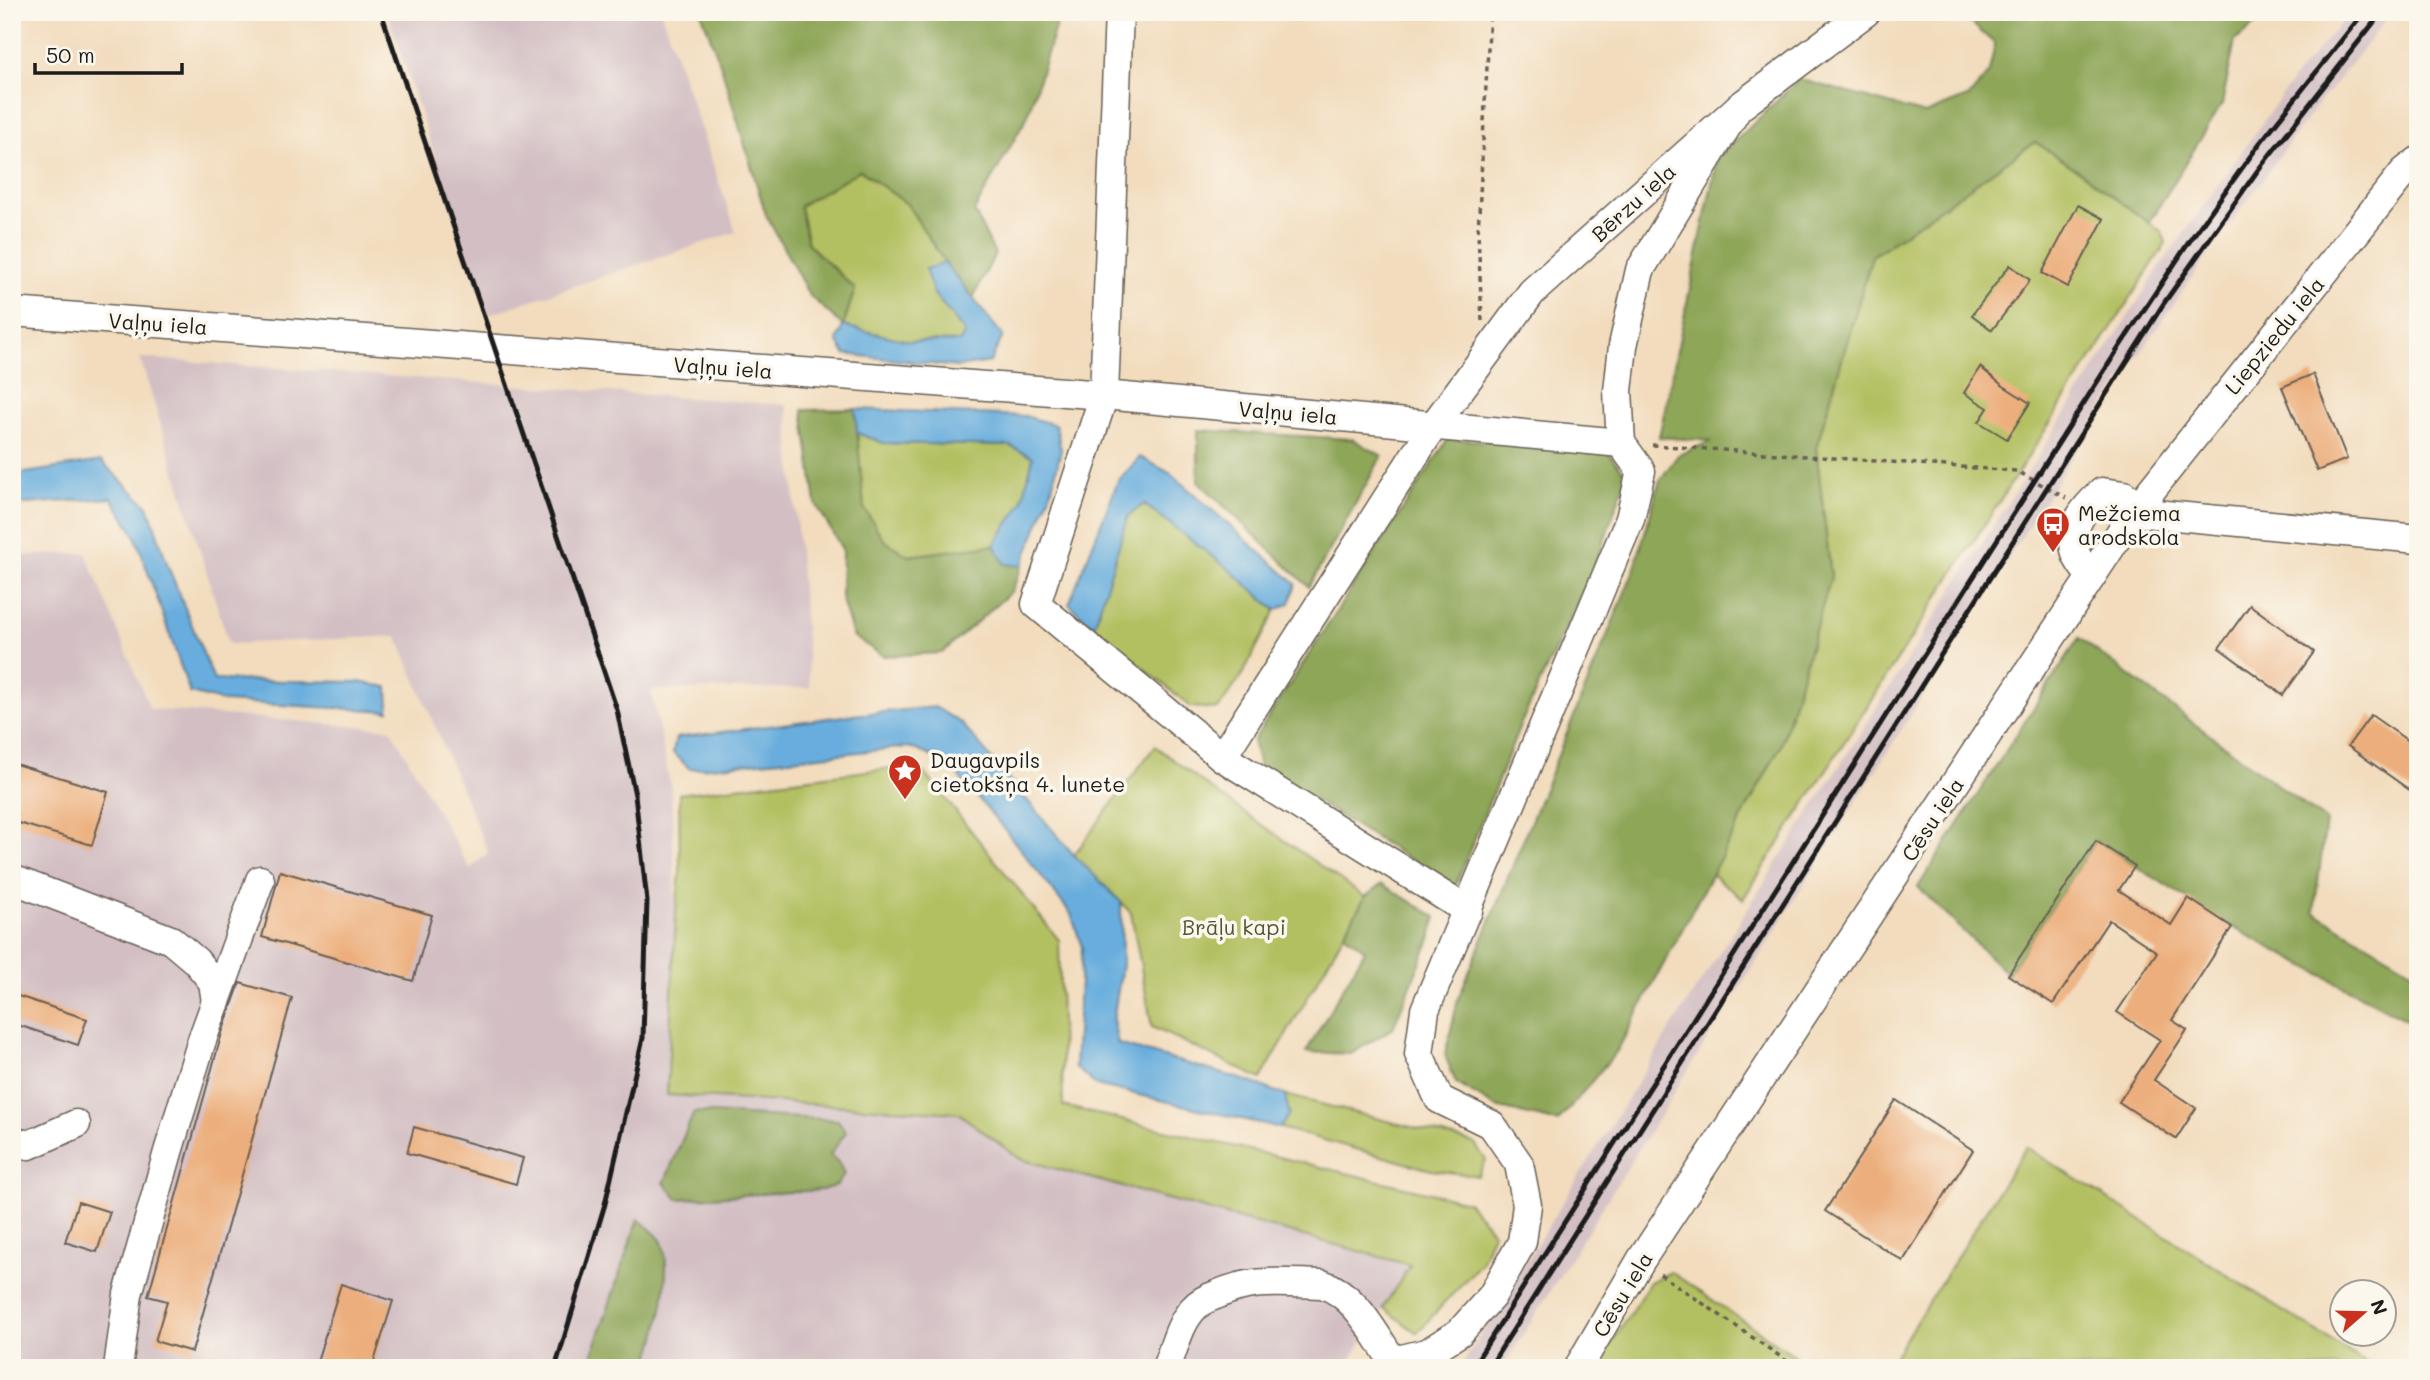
<svg xmlns="http://www.w3.org/2000/svg" width="2430" height="1380" font-family="Mali,sans-serif">
<style>
.industrial{fill:#d2bec3}
.green{fill:#b3c062;stroke:#686e3f;stroke-width:2}
.forest{fill:#8ea658;stroke:#55613a;stroke-width:2}
.water{fill:#67addd;stroke:#42647c;stroke-width:2}
.building{fill:#ecae7c}
.lines{fill:none;stroke-linecap:round;stroke-linejoin:round}
.minor-casing{stroke:#675f54;stroke-width:31}
.path{stroke:#675f54;stroke-width:3.5;stroke-dasharray:5 5;stroke-linecap:butt}
.minor{stroke:#fff;stroke-width:28}
.rail{stroke:#1c1c1c;stroke-width:5}
.labels{text-anchor:middle;dominant-baseline:central;stroke-width:7;stroke-linejoin:round;paint-order:stroke}
.street-label{font-size:21px;fill:#1c1c1c;stroke:#fbf7ec}
.poi-label{font-size:21px;fill:#1c1c1c;stroke:#fbf7ec;text-anchor:start}
.park-label{font-size:21px;fill:#515534;stroke:#fbf7ec}
</style>
<rect width="100%" height="100%" fill="#fbf7ec"/>
<filter id="ink" filterUnits="userSpaceOnUse"><feTurbulence type="fractalNoise" baseFrequency=".0143" numOctaves="2"/><feDisplacementMap in="SourceGraphic" scale="14" xChannelSelector="R" yChannelSelector="G"/><feConvolveMatrix kernelMatrix="1 2 1 2 8 2 1 2 1" color-interpolation-filters="sRGB"/></filter>
<filter id="wash" filterUnits="userSpaceOnUse"><feTurbulence type="fractalNoise" baseFrequency=".00686" numOctaves="4" result="noise"/><feDisplacementMap in="SourceGraphic" scale="28" xChannelSelector="R" yChannelSelector="G"/><feGaussianBlur stdDeviation="1.57" result="paint"/><feColorMatrix in="noise" values="0 0 0 0 0 0 0 0 0 0 0 0 0 0 0 0 0 1.4 0 .05"/><feComposite in="paint" operator="in"/></filter>
<g filter="url(#wash)">
<rect width="100%" height="100%" fill="#f2dcbd"/>
<g class="industrial">
<polygon points="387,12 661,12 736,232 487,315"/>
<polygon points="2350,12 2392,12 2299,129 2186,286 2098,415 1502,1368 1460,1368 1680,1014 2159,268 2294,78"/>
<polygon points="140,358 787,405 810,688 651,690 671,788 676,912 667,1094 958,1113 1020,1159 1411,1265 1346,1368 12,1368 12,556 86,553 150,709 391,729 470,869 488,852 397,636 229,644"/>
</g>
<g class="green">
<polygon points="2035,142 2082,173 2162,232 2166,243 1743,899 1711,874 1781,745 1831,577 1816,448 1872,256"/>
<polygon points="860,170 907,204 945,263 926,269 934,294 965,332 960,342 908,341 843,326 855,289 808,244 799,205"/>
<polygon points="857,433 884,443 1010,446 1033,457 1022,503 994,545 908,556 883,540 864,508"/>
<polygon points="1144,504 1230,570 1276,610 1241,677 1218,709 1191,707 1094,627 1128,516"/>
<polygon points="1155,746 1222,797 1365,897 1261,1079 1152,1027 1131,913 1074,855"/>
<polygon points="908,766 924,772 1059,940 1063,1106 1468,1202 1493,1232 1481,1263 1417,1333 1383,1308 1410,1265 1020,1159 958,1113 667,1095 676,912 680,872 679,794"/>
<polygon points="1285,1095 1474,1143 1486,1160 1478,1176 1431,1170 1280,1128 1289,1114"/>
<polygon points="2026,1147 2374,1368 1887,1368"/>
<polygon points="1671,1272 1813,1368 1596,1368 1650,1282"/>
</g>
<g class="forest">
<polygon points="701,12 1060,12 1027,117 974,211 995,254 973,298 945,263 907,204 860,170 800,206 808,244 855,289 843,326 809,295 766,215 720,63"/>
<polygon points="1959,12 2270,12 2235,41 2222,104 2149,223 2082,173 2035,142 1872,256 1816,448 1831,577 1781,745 1617,1051 1558,1122 1496,1107 1456,1083 1445,1055 1458,999 1634,570 1660,480 1678,455 1712,441 1659,437 1717,159 1799,79 1925,114 1970,96 1989,72 1995,44"/>
<polygon points="855,409 864,508 884,540 908,556 994,545 1005,564 1022,566 1012,591 942,653 883,656 853,636 841,597 842,549 816,504 803,410"/>
<polygon points="1198,430 1352,439 1382,456 1309,587 1198,481"/>
<polygon points="1448,439 1604,447 1627,476 1596,563 1522,721 1455,887 1259,766 1253,741"/>
<polygon points="2079,638 2326,821 2314,912 2418,974 2418,1026 2232,927 2096,841 2008,975 1918,887"/>
<polygon points="1382,884 1436,917 1431,937 1393,1028 1351,1054 1306,1052 1365,950 1344,934 1365,897"/>
<polygon points="694,1112 838,1120 846,1132 830,1155 839,1163 844,1174 837,1185 822,1190 678,1199 664,1183"/>
<path d="M638,1219C645,1225 658,1234 662,1242C673,1271 658,1339 646,1368H588Z"/>
</g>
<g class="water">
<polygon points="945,263 1003,336 990,362 957,367 845,354 837,341 843,326 908,341 960,342 965,332 934,294 925,269"/>
<polygon points="855,409 1025,416 1056,425 1061,450 1051,492 1022,566 1005,564 994,545 1022,503 1033,457 1010,446 884,443 857,433"/>
<polygon points="1140,457 1170,473 1296,584 1290,603 1276,610 1230,570 1144,504 1128,516 1094,627 1069,604 1118,481"/>
<polygon points="101,461 148,506 168,566 214,680 359,682 388,687 389,711 225,702 190,693 135,535 112,498 12,505 12,475"/>
<polygon points="935,707 961,723 1074,855 1121,902 1122,965 1113,1020 1118,1044 1248,1081 1285,1095 1289,1114 1280,1128 1096,1085 1075,1067 1082,947 1071,914 1002,826 946,762 909,747 690,769 673,753 676,738 843,716"/>
</g>
<g id="blocks">
<g class="building">
<polygon points="2078,205 2104,219 2068,287 2042,273"/>
<polygon points="2010,265 2030,280 1992,330 1972,315"/>
<polygon points="1980,367 2002,385 2030,403 2007,439 1979,422 1988,408 1964,393"/>
<polygon points="2313,374 2347,459 2317,471 2282,387"/>
<polygon points="2250,605 2314,652 2283,695 2219,648"/>
<polygon points="2371,715 2418,748 2418,796 2348,746"/>
<polygon points="12,763 108,792 92,845 12,821"/>
<polygon points="2096,841 2135,866 2119,890 2171,925 2188,898 2232,927 2172,1020 2187,1030 2154,1080 2196,1108 2176,1139 2119,1102 2160,1040 2117,1012 2157,952 2109,920 2053,1004 2008,975"/>
<polygon points="280,871 432,915 413,981 262,937"/>
<polygon points="240,983 292,998 192,1352 155,1341 167,1301 148,1296 222,1033"/>
<polygon points="12,994 87,1019 78,1045 12,1023"/>
<polygon points="1896,1100 1973,1150 1903,1261 1825,1211"/>
<polygon points="414,1127 523,1158 516,1184 407,1153"/>
<polygon points="78,1202 110,1212 97,1252 65,1242"/>
<polygon points="341,1284 393,1301 372,1368 315,1368"/>
</g>
</g>
</g>
<g filter="url(#ink)">
<use href="#blocks" fill-opacity="0" stroke="#675f54" stroke-width="2"/>
<g class="lines">
<g class="minor-casing">
<g id="minor">
<polyline points="1119,12 1104,395 1036,604 1222,757 1468,911"/>
<polyline points="12,312 1104,395 1621,443"/>
<polyline points="2134,512 2418,539"/>
<path d="M2091,577C2086,570 2078,561 2076,554C2068,526 2084,508 2102,492L2124,495L2134,512"/>
<polyline points="1222,757 1434,425 1532,292 1738,108 1866,12"/>
<polyline points="12,879 171,940 196,961 213,982 216,1002"/>
<polyline points="12,1141 29,1145 76,1124"/>
<polyline points="1393,1361 1427,1353 1460,1332 1492,1296 1522,1242 1527,1205 1519,1164 1492,1125 1439,1099 1419,1054 1425,1010 1630,519 1641,471 1621,443 1618,391 1623,346 1640,270 1738,108"/>
<polyline points="118,1368 128,1294 168,1152 202,1040 260,880"/>
<path d="M1166,1368C1174,1349 1179,1324 1193,1309C1199,1302 1207,1298 1216,1295C1252,1278 1282,1283 1322,1284C1356,1295 1373,1332 1393,1361"/>
<polyline points="1578,1368 1641,1260 2134,512 2404,172 2418,161"/>
</g>
</g>
<g class="path">
<polyline points="1482,321 1478,232 1490,12"/>
<polyline points="1652,445 2017,471 2066,498"/>
<polyline points="1660,1274 1797,1368"/>
</g>
<use href="#minor" class="minor"/>
<g class="rail">
<polyline points="381,12 617,710 635,795 647,901 643,1038 605,1204 555,1368"/>
<polyline points="1472,1368 2120,346 2193,236 2260,143 2364,12"/>
<polyline points="1489,1368 2164,303 2258,170 2382,12"/>
</g>
</g>
</g>
<defs>
<g id="bus-pin" transform="scale(1.75)"><path d="M0 17L-7.5 6A9.5 9.5 0 1 1 7.5 6Z" fill="#c8321e" stroke="#fbf7ec"/><path d="M-5-6H5V4H4V6H2V4H-2V6H-4V4H-5ZM-3.5-4V0h7V-4ZM-3.5 1.2v1.5H-2V1.2ZM2 1.2v1.5H3.5V1.2Z" fill="#fff"/></g>
<g id="sight-pin" transform="scale(1.75)"><path d="M0 17L-7.5 6A9.5 9.5 0 1 1 7.5 6Z" fill="#c8321e" stroke="#fbf7ec"/><path d="M0-6L1.8-2.2L6-1.7L2.9 1.2L3.7 5.4L0 3.3L-3.7 5.4L-2.9 1.2L-6-1.7L-1.8-2.2Z" fill="#fff"/></g>
</defs>
<g fill-rule="evenodd">
<use href="#bus-pin" x="2053" y="524"/>
<use href="#sight-pin" x="905" y="771"/>
</g>
<g class="labels">
<g class="street-label">
<text transform="translate(1633 202) rotate(-42)">Bērzu iela</text>
<text transform="translate(158 323) rotate(4)">Vaļņu iela</text>
<text transform="translate(2274 335) rotate(-51)">Liepziedu iela</text>
<text transform="translate(723 367) rotate(4)">Vaļņu iela</text>
<text transform="translate(1288 412) rotate(5)">Vaļņu iela</text>
<text transform="translate(1932 819) rotate(-57)">Cēsu iela</text>
<text transform="translate(1622 1294) rotate(-59)">Cēsu iela</text>
</g>
<g class="poi-label">
<text x="2078" y="512">Mežciema<tspan x="2078" dy="24">arodskola</tspan></text>
<text x="930" y="759">Daugavpils<tspan x="930" dy="24">cietokšņa 4. lunete</tspan></text>
</g>
<g class="park-label">
<text x="1234" y="926">Brāļu kapi</text>
</g>
</g>
<rect width="2430" height="1380" fill="none" stroke="#fbf7ec" stroke-width="42"/>
<g transform="translate(2363 1313) rotate(70)"><circle r="33" fill="#fbf7ec" stroke="#a29f99" stroke-width="2"/>
<path d="M0-5L12 26L0 18L-12 26Z" fill="#c8321e"/>
<text y="-10" font-size="19" font-weight="bold" text-anchor="middle" fill="#1c1c1c">N</text>
</g>
<path d="M35 63v10h147v-10" fill="none" stroke="#1c1c1c" stroke-width="3.5"/>
<text x="46" y="63" font-size="21" fill="#1c1c1c" stroke="#fbf7ec" stroke-width="5" paint-order="stroke">50 m</text>
</svg>
